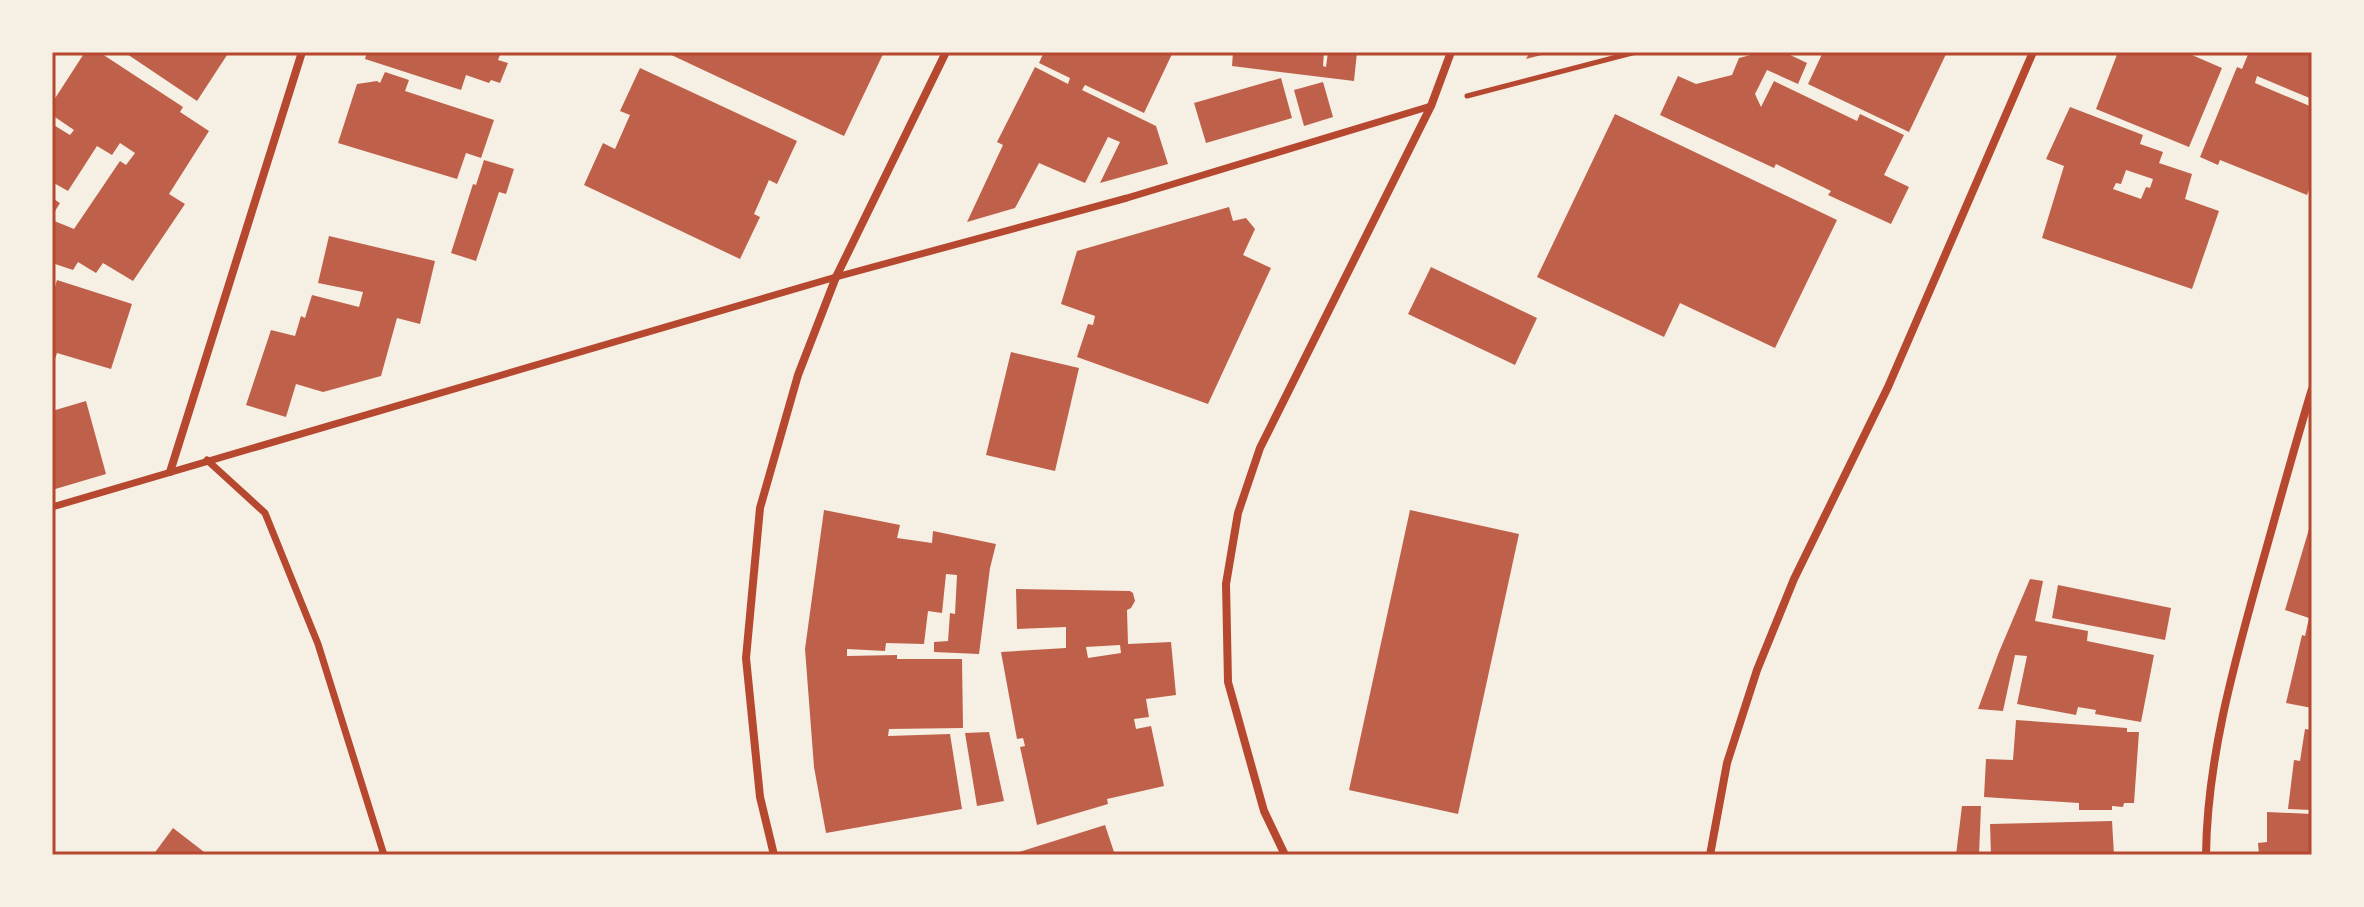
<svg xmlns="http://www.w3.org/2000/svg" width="2364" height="907" font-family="Ubuntu,sans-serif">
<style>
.building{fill:#bf614a;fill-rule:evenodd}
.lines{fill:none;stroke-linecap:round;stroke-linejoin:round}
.path{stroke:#b5482f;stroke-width:5}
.pedestrian{stroke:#b5482f;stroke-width:7}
.minor{stroke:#b5482f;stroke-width:8}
.neatline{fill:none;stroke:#b5482f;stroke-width:3}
</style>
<rect width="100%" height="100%" fill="#f6efe4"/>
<g class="building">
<polygon points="85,52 99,52 183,107 180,112 209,131 169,194 185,204 133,281 103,263 96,273 78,262 73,270 52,263 52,220 74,229 120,161 126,165 135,153 120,143 112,155 97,146 68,191 52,182 52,124 70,135 74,130 52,115 52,103"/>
<polygon points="124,52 229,52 197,101"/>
<polygon points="367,52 501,52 498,60 508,63 500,83 491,80 489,83 466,75 461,90 365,59"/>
<polygon points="665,52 884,52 844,136"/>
<polygon points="1044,52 1173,52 1144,113 1085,85 1082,90 1156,126 1168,164 1100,183 1120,142 1108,137 1085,183 1039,163 1015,208 967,222 1003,145 997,142 1035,67 1068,84 1070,78 1039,63"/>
<polygon points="1233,52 1324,52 1323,66 1326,67 1328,52 1357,52 1354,81 1232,66"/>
<polygon points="1530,52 1549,52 1549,53 1526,59"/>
<polygon points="1762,52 1784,52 1807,63 1798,84 1767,70 1755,94 1761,107 1774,81 1857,121 1860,114 1904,135 1884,175 1909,187 1891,224 1828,195 1831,191 1776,164 1774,168 1660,115 1678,76 1696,84 1732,75 1739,58"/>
<polygon points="1823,52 1947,52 1909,132 1808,84"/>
<polygon points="2118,52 2185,52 2222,68 2189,147 2096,109"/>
<polygon points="2249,52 2312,52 2312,99 2257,76 2255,83 2312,107 2312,182 2307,195 2220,160 2218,165 2200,157 2237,67 2242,69"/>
<polygon points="640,68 797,141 777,184 769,180 754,214 760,217 740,259 584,185 603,143 615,149 630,115 620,111"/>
<polygon points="385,72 409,80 405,91 494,120 481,158 466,153 457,179 338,143 357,84 377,81 380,83"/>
<polygon points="1281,78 1292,118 1206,143 1194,103"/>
<polygon points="1323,82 1333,117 1304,126 1294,90"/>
<path d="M2070,107L2143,135L2140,144L2163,152L2159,163L2192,174L2185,199L2219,211L2192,289L2042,238L2064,166L2046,159ZM2126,170L2153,179L2150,188L2146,187L2141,199L2113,189L2116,183L2121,184Z"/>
<polygon points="1615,114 1837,220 1775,348 1680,303 1664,337 1537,277"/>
<polygon points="484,160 514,169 506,194 499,192 476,261 451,253 473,184 476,185"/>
<polygon points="52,198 60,203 52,216"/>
<polygon points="1229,207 1233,221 1246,218 1255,229 1243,255 1271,268 1208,404 1077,357 1088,324 1093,325 1095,316 1061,304 1077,251"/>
<polygon points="329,236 435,261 420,324 397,318 381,376 323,392 296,384 286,417 246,405 271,330 295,336 301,316 305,318 312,295 359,307 363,292 318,283"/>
<polygon points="1431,267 1537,318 1515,365 1408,314"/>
<polygon points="57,280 132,304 111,369 57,353 52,368 52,297"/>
<polygon points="1011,352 1079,368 1055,471 986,455"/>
<polygon points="86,401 106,474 52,490 52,411"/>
<polygon points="824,510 900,525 897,538 932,543 933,531 996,544 990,568 979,654 934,652 934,642 948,641 950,613 955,614 957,575 946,574 942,613 928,611 924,644 886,643 885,651 847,649 847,656 897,655 897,659 962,659 963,728 889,729 888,736 950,734 962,809 826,833 814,767 805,649"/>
<polygon points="1410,510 1519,534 1458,814 1349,790"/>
<polygon points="2309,529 2312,530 2312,708 2286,703 2302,635 2305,636 2309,618 2285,610"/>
<polygon points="2030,579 2043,581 2035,621 2088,631 2087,641 2154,655 2141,722 2095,714 2096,710 2078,707 2076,715 2017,704 2027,656 2015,655 2003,711 1978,709 1999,652"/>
<polygon points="2058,585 2171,608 2165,640 2052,618"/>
<path d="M1016,589L1130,591L1133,593L1135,601L1131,608L1127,610L1128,644L1171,642L1176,695L1146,699L1149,717L1134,719L1136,729L1151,726L1164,786L1107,799L1108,804L1037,825L1020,747L1025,746L1023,738L1017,739L1001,652L1066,648V627L1017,629ZM1120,645L1121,653L1088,658L1086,647Z"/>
<polygon points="2016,720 2127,728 2127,732 2139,732 2134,803 2124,803 2123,807 2112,806 2112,810 2079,810 2079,803 1984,797 1986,759 2013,760"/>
<polygon points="2305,729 2312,730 2312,810 2288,809 2294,760 2300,761"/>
<polygon points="989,732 1004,801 977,806 965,733"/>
<polygon points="1962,806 1981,806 1979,855 1956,855"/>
<polygon points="2267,812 2312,814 2312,855 2259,855 2258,843 2267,842"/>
<polygon points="2112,821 2114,855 1991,855 1990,824"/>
<polygon points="1105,825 1115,855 1013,855 1013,854"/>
<polygon points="173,828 208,855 153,855"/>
</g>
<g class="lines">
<polyline class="path" points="1467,96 1636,52"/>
<g class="pedestrian">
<polyline points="207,460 265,513 318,644 384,855"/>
<polyline points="52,507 836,277 1127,198 1431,106"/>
</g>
<g class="minor">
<polyline points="170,472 302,52"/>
<polyline points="774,855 760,797 746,658 760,508 798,375 836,277 946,52"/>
<polyline points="1285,855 1264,811 1228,682 1226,584 1238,513 1260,448 1431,106 1451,52"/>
<polyline points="1710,855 1727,763 1757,670 1794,579 1888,387 2033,52"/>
<path d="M2206,855C2207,761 2233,668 2258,578C2276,515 2293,451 2312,389"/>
</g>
</g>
<rect width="2364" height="907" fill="none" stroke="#f6efe4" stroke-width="108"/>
<rect x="54" y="54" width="2256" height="799" class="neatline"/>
</svg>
